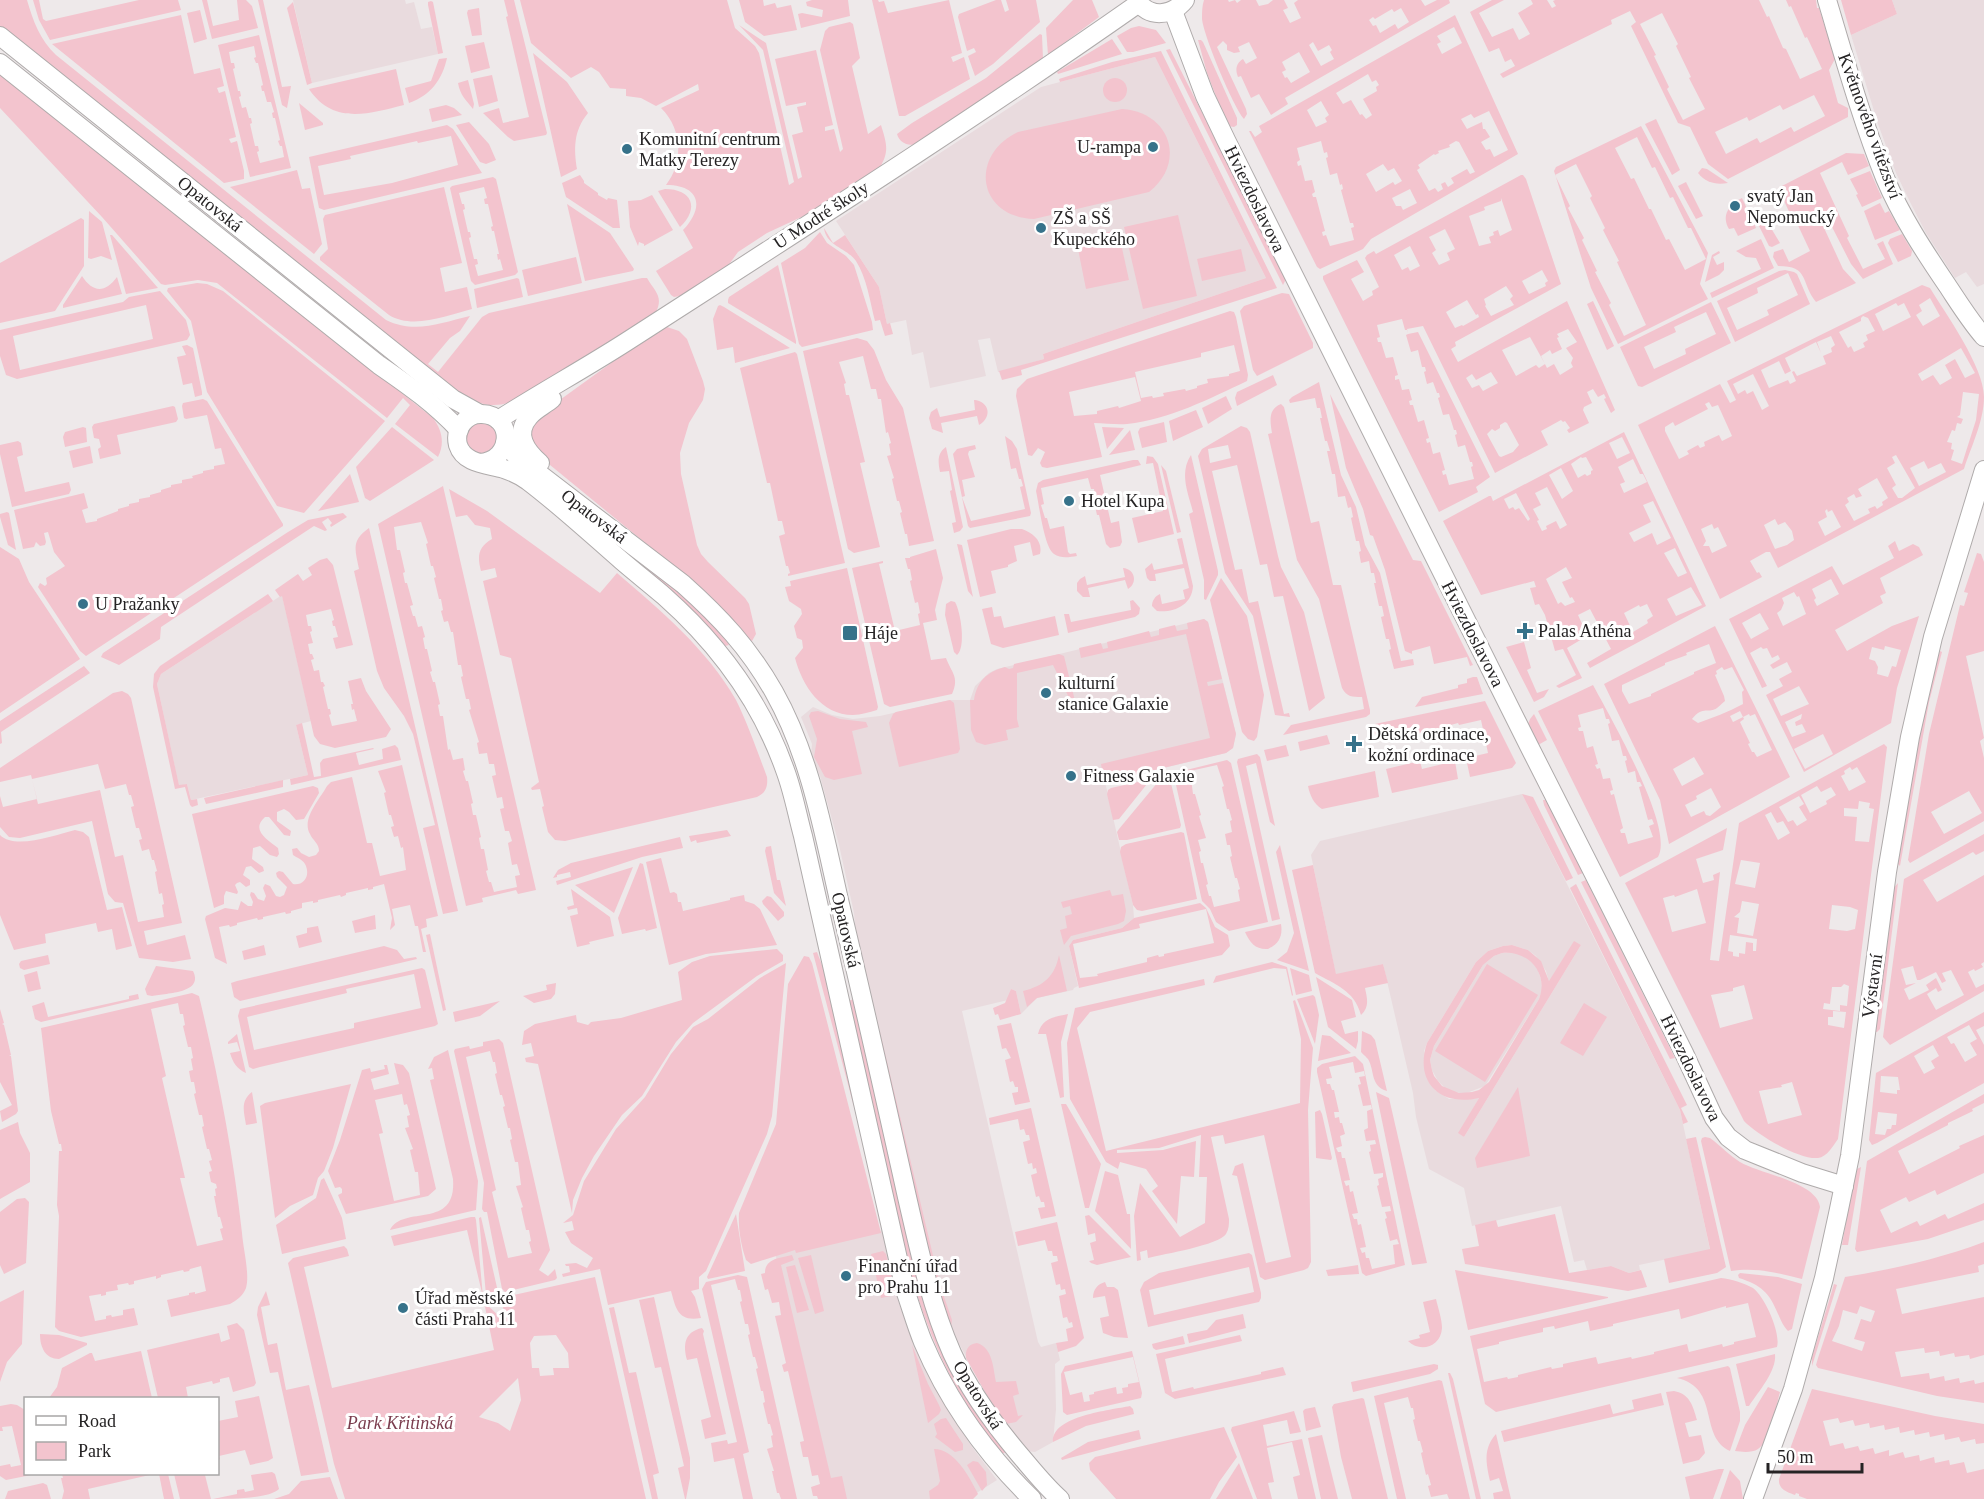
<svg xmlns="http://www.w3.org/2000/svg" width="1984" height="1499" font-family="Georgia,serif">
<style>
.built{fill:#e9dbde;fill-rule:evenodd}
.green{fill:#f3c4ce;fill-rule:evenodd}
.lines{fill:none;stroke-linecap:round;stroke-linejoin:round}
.secondary-casing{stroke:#afabab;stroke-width:20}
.secondary{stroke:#fff;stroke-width:18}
.poi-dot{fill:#36728a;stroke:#fff;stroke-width:2}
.labels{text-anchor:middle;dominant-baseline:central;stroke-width:6;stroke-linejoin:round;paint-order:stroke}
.street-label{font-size:18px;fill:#252324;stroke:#fff}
.poi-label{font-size:18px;fill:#252324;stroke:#fff;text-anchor:start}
.park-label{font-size:18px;font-style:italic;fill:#7b3d4e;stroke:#fff}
</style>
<rect width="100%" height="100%" fill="#eee9ea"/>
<g class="built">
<polygon points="293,0 405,0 406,4 414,2 421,29 432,27 438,54 312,83"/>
<polygon points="1892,0 1984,0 1984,284 1977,287 1966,272 1955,278 1926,233 1910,202 1896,173 1878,124 1851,35 1897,14"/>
<polygon points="1155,57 1266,278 1043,354 1044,359 1000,372 998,372 990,338 978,340 986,376 930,388 923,352 912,355 906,320 887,324 879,287 836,221 1041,87"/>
<polygon points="282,595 311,721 296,725 308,775 191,800 187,784 179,786 157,684 161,674"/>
<polygon points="1204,619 1208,622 1236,734 1233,748 1226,753 1105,782 1133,905 1134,918 1122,928 1073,940 1069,946 1078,986 1074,988 1073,990 1037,998 1021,1014 1016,991 1011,989 1008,1000 962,1011 1038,1342 1041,1347 1056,1343 1060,1360 1055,1364 1056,1409 1053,1442 1035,1452 1026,1451 999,1417 950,1327 857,947 854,913 839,845 820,776 811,756 812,744 801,717 813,707 832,715 853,719 880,716 950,700 970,700 975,686 989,673 997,669"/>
<path d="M1522,794L1680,1110L1710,1250L1639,1265L1640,1270L1629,1273L1611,1266L1587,1270L1584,1260L1574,1262L1561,1206L1472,1226L1464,1188L1429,1169L1416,1117L1413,1093L1383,964L1336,975L1311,855L1320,841ZM1574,942L1581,945L1464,1137L1459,1133L1479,1098L1449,1099L1435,1090L1424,1051L1427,1043L1476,962L1488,951L1503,946L1512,945L1528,950L1536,956L1546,971L1549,982Z"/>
<polygon points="1502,953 1516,953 1524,955 1532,961 1538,970 1541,980 1542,990 1539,999 1485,1086 1464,1094 1447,1090 1438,1081 1432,1070 1430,1060 1434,1046 1483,965 1494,956"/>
<polygon points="884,1230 930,1376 972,1447 997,1480 967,1499 829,1499 775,1252"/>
</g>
<g class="green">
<path d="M0,0H27C33,21 40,40 56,55L386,320C415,334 440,323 470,316L460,331L450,338L428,364L438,372L482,317L489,313L642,278H647C656,293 664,297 655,314L512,402C492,408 480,405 462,395L0,26Z"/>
<polygon points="33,0 39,0 43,19 46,21 139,0 178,0 181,10 50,40 39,20"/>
<polygon points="202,0 207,0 213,26 239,20 237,0 246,0 252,6 258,28 212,39"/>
<polygon points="258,0 263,0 282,87 291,86 287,108 282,105"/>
<polygon points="504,0 514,0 547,133 546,135 514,141 508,137 483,113 499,108 503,123 529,117 506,17 508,16"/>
<path d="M520,0H727L735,28L755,46L759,53L789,185L794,182L763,50L739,25L766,43L798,179L802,177L792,135L803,132L797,107L806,105V102L786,106L775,59L816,50L833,125L825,127V131L834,129L840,152L843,149L820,50L825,31L829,27L850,22L853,24L860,58L852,66L868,134L881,125C886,142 890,151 880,167L810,213L767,233L738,252L725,270L685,295L674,297L671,295L656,271L693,248L683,230C705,207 700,185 666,185C684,162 682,128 661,108L699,90L698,84L656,106L641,98L626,96V89L610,88L599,72L591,67L571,78L531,43Z"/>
<polygon points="739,0 763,0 764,6 775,3 777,8 791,5 797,30 764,36 745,22"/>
<polygon points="812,0 848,0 850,16 801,28 798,14 802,13 822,17 823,10 807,6 806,2"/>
<polygon points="872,0 878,0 879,2 884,1 888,13 949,0 962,53 951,57 953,62 964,57 970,79 905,116 899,116"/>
<polygon points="996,0 1001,0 1005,12 1009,10 1006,0 1036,0 1040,22 993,64 975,76 968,56 976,52 974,48 967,51 958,17 959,14"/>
<polygon points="1073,0 1092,0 1099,17 1048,55 1046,28"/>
<path d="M1204,0H1228L1229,2L1235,0L1237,3L1241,0H1256L1259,6L1268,4L1273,0H1284L1288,8L1283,10L1290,23L1301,18L1294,3L1298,0H1421L1425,6L1437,0H1449L1450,3L1285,98L1288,104L1271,115L1259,94L1251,98L1241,76L1238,77C1235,70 1236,63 1243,59L1246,64L1257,58L1249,42L1238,47L1240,52L1234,53L1227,50V45L1223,41L1217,47L1246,109L1247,114L1244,119C1233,106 1204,37 1202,19C1202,12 1202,6 1204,0ZM1401,8L1409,22L1398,29L1395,24L1380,33L1376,25L1373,26L1369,20L1373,17L1375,19L1392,9L1394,12ZM1313,42L1318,51L1329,45L1332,50L1330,52L1334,59L1321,66L1309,45ZM1299,52L1310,72L1291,83L1287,77L1285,78L1282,72L1286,70L1282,62Z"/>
<path d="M1492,0H1504L1479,13L1492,37L1513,28L1519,40L1530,34L1518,13L1533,4L1531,0H1547L1552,8L1556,6L1553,1L1555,0H1759L1767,17L1769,16L1783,48L1786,49L1800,79L1822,69L1807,37L1805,38L1791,6L1789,7L1786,0H1816L1817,8H1819L1835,59L1829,70L1838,103L1848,108V117L1728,179L1708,164L1690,127L1678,123L1631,26L1636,22L1630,11L1611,20L1612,24L1503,78L1500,74L1515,66L1511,59L1505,62L1499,48L1489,52L1470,12ZM1662,13L1678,44L1676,46L1691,77L1689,78L1705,109L1683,120L1667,89L1669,87L1654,56L1656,55L1640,24ZM1814,95L1825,116L1794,132L1791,127L1760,143L1757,138L1726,154L1715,132L1747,117L1749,121L1780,105L1783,110Z"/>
<polygon points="1841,0 1892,0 1897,14 1851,35"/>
<polygon points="431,1 433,2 443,53 438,54 428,5 428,2"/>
<polygon points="293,2 312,83 307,85 287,8"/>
<polygon points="479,8 482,35 472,36 467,13 468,10"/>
<polygon points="200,10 207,39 194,43 187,13"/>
<polygon points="181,15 194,74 220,68 224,86 217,88 219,93 225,91 236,137 229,139 231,143 237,141 244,171 244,179 224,183 52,44"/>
<path d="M1455,15L1518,154L1371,239L1363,249L1320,269L1317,267L1249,131H1251L1255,137L1262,132L1259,126ZM1454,27L1462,43L1442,54L1437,44L1441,42L1437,36ZM1368,74L1372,82L1376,80L1379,85L1376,87L1377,91L1363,99L1372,115L1366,119L1362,114L1360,115L1351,100L1343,104L1336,93ZM1321,101L1329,115L1325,118L1327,122L1316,127L1307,110ZM1489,111L1508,150L1494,157L1490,149L1486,150L1481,142L1490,137L1485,129H1483L1482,122L1467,129L1461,119L1471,114L1474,118ZM1321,141L1324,153L1327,152L1328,157L1326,158L1330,175L1337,173L1340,185L1342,184L1343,189L1341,190L1350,223H1353L1354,227L1351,228L1354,240L1330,246L1326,235L1323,236L1322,232L1325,231L1316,197H1313L1312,194L1315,192L1312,180L1305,181L1301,165L1298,166L1297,162L1300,160L1297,148ZM1456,141L1459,142L1475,172L1470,174L1467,169L1451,178L1454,183L1448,187L1445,182L1441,184L1443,189L1438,192L1435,188L1429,191L1417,170L1420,168L1418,165L1434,154L1435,155L1439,153L1438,151L1450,147L1449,145ZM1383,164L1388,171L1394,168L1402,181L1395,185L1393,182L1376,192L1366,174ZM1410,189L1417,203L1403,210L1401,206H1396L1392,198Z"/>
<polygon points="1139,26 1156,30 1166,43 1133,52 1127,52 1117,36 1131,28"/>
<path d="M1040,34L1042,35L1043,59L914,145C906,145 899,142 897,134L912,123L986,78Z"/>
<path d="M259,35L291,168L250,177L218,45ZM254,46L256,57L254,58L256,63H258L263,85L261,86L262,91H264L267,102H271L274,112L272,113L273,118H275L280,140L278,141L280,146H282L284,157L260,163L257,152L259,151L258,146H255L250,124L252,123L251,118H249L246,107L242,108L239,97L241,96L240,91H238L233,69L235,68L234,63H231L229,52Z"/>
<polygon points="1112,39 1122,54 1058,74 1057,72"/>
<polygon points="1198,40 1201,40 1203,42 1237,118 1237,125 1234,127 1228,126 1226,122 1207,73"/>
<polygon points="484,42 490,68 471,73 465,46"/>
<polygon points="1170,49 1286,279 1283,285 1166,50"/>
<polygon points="1161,51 1277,288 1021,370 1022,375 1002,380 999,371 1044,359 1043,354 1266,278 1155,57 1060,82 1059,79 1112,62"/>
<path d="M533,53L567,82L588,113C573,131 574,150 577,169L561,177Z"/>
<path d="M447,58C442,80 431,95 409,103L405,88L431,81L439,59Z"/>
<path d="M396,69L404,105C368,114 333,125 309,89Z"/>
<path d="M0,73L433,418C442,430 445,443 438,457L395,424L410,405L403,398L387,418L217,283L198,280L165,285L161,284L102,217L0,108Z"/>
<polygon points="492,75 498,101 479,107 473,79"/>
<circle cx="1115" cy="90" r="12"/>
<path d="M468,80L474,104L473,109C466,100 460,95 458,83Z"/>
<polygon points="299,103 323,123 323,125 305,130"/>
<polygon points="446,105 454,108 462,115 432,122 429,109"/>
<path d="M1122,109C1170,112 1187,162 1149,192L1034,219C977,217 969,155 1018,132Z"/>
<polygon points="1656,119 1680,170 1672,175 1645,124"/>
<polygon points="469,122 489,144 496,160 486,164 480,162 456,125"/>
<path d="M447,125L453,129L482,173L324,210L319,208L309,157ZM451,136L458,165L392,183L324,195L318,166L351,159L350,156L417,141L418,143Z"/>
<path d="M1641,126L1708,253L1700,284L1708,299L1618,344L1591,288L1554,171L1556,167ZM1637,137L1652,168L1655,167L1670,198L1673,197L1688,228H1691L1706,259L1685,270L1669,239L1666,240L1651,209H1649L1634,178L1631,179L1615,148ZM1576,164L1592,196L1590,198L1605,228L1603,230L1619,261L1617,262L1646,325L1624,336L1609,305L1611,303L1595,272L1597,271L1582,240L1584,238L1568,208L1570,206L1555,175Z"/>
<path d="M1846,153L1864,154L1869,166L1848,175L1842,162L1820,173L1849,236L1847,238L1863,269L1885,259L1877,244L1883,241L1893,264L1863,279L1851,264L1832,227L1825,230L1843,269L1856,283L1816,302C1800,282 1810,266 1778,266L1773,257L1774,252L1783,249L1789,262L1810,251L1795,219L1793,220L1778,188Z"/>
<path d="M1702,168L1707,169L1728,183C1716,185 1706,183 1698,173Z"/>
<polygon points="297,170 302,189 310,188 322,244 314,254 230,187"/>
<polygon points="1870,171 1882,198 1862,207 1856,195 1858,194 1850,179"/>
<polygon points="580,175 584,181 584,183 598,193 598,195 607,200 608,198 617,200 620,228 613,228 566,197 562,183"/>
<path d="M1521,175H1523L1526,179L1561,284L1455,342L1456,346L1451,349L1458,362L1567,301L1615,410L1611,413L1604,399L1606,398L1604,394L1598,397L1593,389L1587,392L1592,403L1584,407L1583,410L1589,423L1569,433L1567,430L1570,428L1565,421L1563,422L1561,420L1541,431L1548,445L1495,473L1423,326L1407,329L1408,334L1418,332L1490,477L1476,487L1478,492L1439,512L1323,279V276L1357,260L1364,272L1351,279L1363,301L1373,295L1372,291L1379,287L1365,258L1367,255L1374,251L1376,254ZM1501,198L1512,230L1500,236L1498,230L1493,232L1494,235L1489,237L1491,243L1479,246L1469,216L1485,210L1484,207L1501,201ZM1445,229L1455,249L1447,253L1450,260L1439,265L1432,253L1436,250L1429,237ZM1410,246L1420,266L1410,271L1408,267L1402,270L1394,255ZM1542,270L1548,281L1545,283L1546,286L1529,294L1522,281ZM1506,286L1513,296L1510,299L1514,305L1491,316L1485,306L1486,305L1484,299ZM1467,300L1476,315L1478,314L1479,317L1463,326L1462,325L1455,328L1446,312ZM1402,319L1405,330H1407L1408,334L1406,335L1411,352L1418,350L1422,367H1425L1426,371L1424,372L1427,384L1433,382L1437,393H1439L1440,397L1438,398L1443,415L1449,414L1454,430H1456L1457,434L1455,435L1458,447L1465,445L1470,462H1472L1473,466L1471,467L1474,479L1449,485L1446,474L1443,475L1442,471L1445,470L1440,452L1433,454L1430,442L1427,443L1426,439L1429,438L1424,420L1418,422L1413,405H1410L1409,401L1412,400L1409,389L1402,390L1399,379L1395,380V376L1398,375L1393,357L1386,358L1381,342H1378L1377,338L1380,337L1377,325ZM1568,329L1577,342L1566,348L1573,358L1571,363L1573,367L1560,375L1554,364L1547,368L1541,356L1550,350L1552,354L1562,349L1557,338L1559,337L1557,334ZM1530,337L1545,364L1539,368L1536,365L1516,376L1502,350ZM1491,372L1498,383L1483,391L1479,385L1472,388L1466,378L1472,374L1476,380ZM1505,422L1507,423L1519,445L1513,452L1501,457L1499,456L1487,434L1492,429L1495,431L1500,428V425Z"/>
<path d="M493,177L496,179L518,272L515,275L475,285L471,281L450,188L452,186ZM484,187L487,198L484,199L485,204H488L493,226L491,227L492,231H494L499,254H497L498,260L500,259L503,270L478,276L475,265L478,264L477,259H474L469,238L471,237L470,232H468L463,210L465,209L464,204H462L459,193Z"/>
<polygon points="1686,182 1703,216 1696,219 1678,186"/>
<path d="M444,187L462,263L440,268L445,292L467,287L472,309C448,315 413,330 389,315L320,260V257L328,249L323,219L325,215Z"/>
<path d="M665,189C692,189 700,208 680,227L658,191Z"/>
<polygon points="652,195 673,230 644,246 644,244 639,242 638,246 630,227 628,201 641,200"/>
<path d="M1742,198L1756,228L1738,236L1734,228L1729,229C1721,215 1729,205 1742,198Z"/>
<polygon points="1880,203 1885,213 1889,211 1900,230 1875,240 1864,211"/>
<polygon points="567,204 610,233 634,269 633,271 585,281"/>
<polygon points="89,211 102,222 112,260 101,256 91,259 88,258"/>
<polygon points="1178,215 1197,296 1143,309 1124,227"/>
<polygon points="81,218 84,220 84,266 55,311 0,323 0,263"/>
<polygon points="1765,218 1780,243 1772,247 1769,246 1758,224 1760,221"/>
<path d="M824,228L833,243L845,235L879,287L887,324L890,323L893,334L885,336L880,320L875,321C870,302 867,278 856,261C847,248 826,246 824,228Z"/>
<polygon points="1118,230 1129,280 1086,289 1076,239"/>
<polygon points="820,232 827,243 846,256 854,265 872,322 873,330 802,347 799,344 781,263 805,248"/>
<polygon points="1902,234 1912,251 1911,256 1898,262 1888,243 1890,239"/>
<polygon points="110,235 112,235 158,288 126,294"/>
<polygon points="1761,239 1774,268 1712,298 1710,293 1761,269 1756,258 1746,257 1736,251"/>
<polygon points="1241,249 1246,271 1202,281 1197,259"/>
<polygon points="1719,251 1720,253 1713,257 1717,265 1724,262 1724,270 1719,275 1705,282 1712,255"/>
<polygon points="576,257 582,283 528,296 522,270"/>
<polygon points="778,265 796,341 796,344 728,303 728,300 729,297"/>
<path d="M1785,270L1794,272L1797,274L1810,304L1735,342L1717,301L1779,271ZM1788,273L1798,295L1767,310L1769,315L1737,330L1727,308L1758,293L1757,288Z"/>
<path d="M82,276C93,293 105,293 117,277L122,294L63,308V305Z"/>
<polygon points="517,278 519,279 523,297 477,308 474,289"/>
<polygon points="197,283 207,284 223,291 385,421 304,513 277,506 207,392 191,321 167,291 168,288"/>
<path d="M1922,285L1930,288C1946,314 1984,367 1984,397C1984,421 1971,447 1964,469L1778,568L1770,552H1766L1750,561L1757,573L1759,572L1762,577L1720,599L1638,425L1720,384L1730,403L1736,400L1727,381ZM1930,298L1940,316L1923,326L1916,315L1922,311L1919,305ZM1896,303L1898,306L1904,303L1911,317L1883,331L1875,314ZM1863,316L1868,318L1875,331L1866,335L1868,340L1863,343L1865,347L1854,352L1851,346L1848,348L1839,332L1861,321V318ZM1831,336L1835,345L1831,348L1832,352L1823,356L1826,364L1797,376L1794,371L1792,372L1796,381L1790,384L1788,380L1769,388L1761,370L1779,361L1785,374L1791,371L1785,358L1816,342L1821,353L1817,342ZM1961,348L1975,373L1965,378L1955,359L1945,365L1952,378L1940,385L1933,375L1922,381L1918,374ZM1753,374L1769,406L1762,410L1753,391L1747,394L1745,390L1738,394L1733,384ZM1963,392L1979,394L1976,420L1962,464L1951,460L1954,450L1951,449L1952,443L1947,442L1952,430L1955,431L1957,423L1961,424L1963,419L1957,417L1960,415ZM1709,402L1712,407L1718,405L1732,436L1722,441L1719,435L1704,442L1705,446L1700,448L1698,445L1687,451L1689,454L1679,459L1665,431V427L1673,422L1675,426L1708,409L1705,404ZM1896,455L1915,488L1902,498H1898L1892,488L1896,485L1887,468L1895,463L1892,457ZM1924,461L1928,469L1941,463L1946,472L1919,486L1910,468ZM1877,478L1888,498L1882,502L1883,505L1877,509L1875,506L1868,509L1870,513L1854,521L1845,505L1849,502L1847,498L1854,494L1856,498L1862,496L1858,489ZM1827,509L1828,512L1832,510L1841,527L1825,536L1818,522L1827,517L1825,511ZM1775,519L1778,525L1785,522L1792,531L1794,540L1787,545L1775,549L1764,525ZM1712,524L1714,529L1718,527L1727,546L1712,553L1709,546H1703L1706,541L1701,529Z"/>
<path d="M160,291L186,320L190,335L187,340L17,379L6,375L0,356V330L123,302L129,297ZM146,305L153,339L20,370L13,336Z"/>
<polygon points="1282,293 1289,294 1313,343 1313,348 1257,376 1253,370 1240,311 1244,306"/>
<polygon points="1593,301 1614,346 1607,350 1587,304"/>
<path d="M1711,302L1731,343L1642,387L1638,386L1620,347ZM1706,312L1716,334L1685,349L1686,354L1654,369L1644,347L1676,332L1674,327Z"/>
<polygon points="720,305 724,307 790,348 735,363 733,347 717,350 713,319 718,306"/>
<path d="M1230,311L1234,312L1236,317L1248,375L1247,381C1209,399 1170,419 1127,424C1117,425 1105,423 1094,423L1102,457L1047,468L1042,467L1040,463L1045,452L1038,448L1032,456L1028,455L1016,396L1017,389L1027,379ZM1234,345L1240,371L1229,374V376L1207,379L1208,383L1197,386V388L1186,391L1185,389L1163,393L1164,396L1153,398L1152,396L1141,398L1135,372L1201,357V353ZM1135,377L1141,401L1119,408L1118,406L1097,411V414L1074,416L1069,392Z"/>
<polygon points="667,327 679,331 687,339 703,381 705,389 703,400 689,423 680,453 681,474 697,545 701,554 708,562 745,598 749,604 756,634 752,641 749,640 710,596 533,451 530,433 539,415 618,358"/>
<polygon points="857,338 867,341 874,350 886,380 903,408 934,541 909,546 907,534 905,534 900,513 902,512 899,501 897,501 892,479 894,478 887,456 891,455 889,444 891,443 888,432 886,433 881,399 878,399 876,389 871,389 863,356 839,362 846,383 844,384 846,395 849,395 865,462 860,463 880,547 854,553 848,549 803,351"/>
<polygon points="187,345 193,348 202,392 202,395 195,397 192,383 183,385 177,357 186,355 182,346"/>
<polygon points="795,352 797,354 845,563 788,576 788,574 790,573 788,566 786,566 779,536 785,534 782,521 778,521 770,483 767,483 740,368"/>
<polygon points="1273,375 1277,385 1237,406 1235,398 1237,392"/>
<polygon points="1319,382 1341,475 1356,507 1365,545 1380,573 1401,661 1413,659 1414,665 1394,669 1389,650 1391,649 1389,639 1386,639 1381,617 1384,616 1382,606 1379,606 1374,583 1376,583 1374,573 1371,573 1369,561 1361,563 1359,552 1361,551 1359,541 1356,541 1351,518 1353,517 1351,507 1348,508 1345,496 1338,497 1335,474 1332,474 1327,451 1330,451 1327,441 1325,441 1320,418 1322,418 1320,408 1317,408 1315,398 1290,403 1289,400 1292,397"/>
<polygon points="1330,394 1413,560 1421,561 1473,665 1470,666 1467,657 1434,664 1430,646 1412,651 1412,654 1405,651 1385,570 1373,536 1370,535 1363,509 1346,468"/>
<polygon points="1226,396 1232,409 1208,424 1202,408"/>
<polygon points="203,399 207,401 283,524 283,526 86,656 80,651 38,587 40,583 45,586 47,584 46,578 65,566 54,552 48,532 44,533 46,542 45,545 40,546 36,542 34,547 23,549 14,510 84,493 88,508 82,510 86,523 97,521 97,519 118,511 118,509 129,506 129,504 139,502 139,499 150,497 150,495 161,492 161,490 171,487 171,485 182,483 182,480 193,478 192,476 203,473 203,471 214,469 214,466 225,464 221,448 215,449 207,415 186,419 184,418 182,406 183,403"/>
<path d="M974,400C989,401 993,417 979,425L977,416L941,423L943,433L932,429L929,418L931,412L937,408L940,417L975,410Z"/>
<path d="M1281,404L1284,407L1311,523L1319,521L1333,585H1341L1370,710V714L1366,717L1283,735L1291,725L1364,709L1362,697C1352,697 1347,697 1342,688L1319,599L1297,560L1268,434L1272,433C1270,421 1268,409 1281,404Z"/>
<polygon points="173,406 175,407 178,419 176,422 117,435 121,454 100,459 98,449 101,447 99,439 94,438 92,427 94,424"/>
<polygon points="1196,410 1203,427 1173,441 1169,421"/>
<polygon points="1164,422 1167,442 1142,448 1138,432 1140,428"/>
<circle cx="481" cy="438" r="16"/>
<path d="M1241,426L1247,428L1250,432L1278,556L1281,567L1304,612L1325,698L1309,711L1283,596L1274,597L1267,564L1260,565L1237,465L1212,471L1235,570L1242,569L1249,603L1258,601L1284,714L1289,713L1290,717L1275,715L1253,616L1225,573L1198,456L1202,449ZM1228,445L1231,458L1210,463L1208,449Z"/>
<polygon points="83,427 86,428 87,442 65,447 63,437 65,432"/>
<polygon points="392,427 434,460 370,501 365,498 356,467"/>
<polygon points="1102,427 1124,428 1107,449"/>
<polygon points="1130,430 1135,450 1109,455"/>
<path d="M1624,432L1706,606L1590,668L1587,663L1611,649L1590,609L1578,615L1584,628L1578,631L1582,639L1567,648L1582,678L1559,688L1556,686L1576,675L1563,649L1555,651L1545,615L1539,604L1535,605L1530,588L1536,587L1534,581L1481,595L1443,521L1489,496H1491L1493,501ZM1622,437L1630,453L1617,459L1609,443ZM1581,457L1582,458L1586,457L1593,470L1591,471V474L1587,476L1585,474L1578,478L1571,464ZM1633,459L1640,474H1643L1647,482L1624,493L1620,484L1625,482L1618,467ZM1561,468L1573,491L1562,499L1549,475ZM1547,487L1567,525L1560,529L1556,521L1546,526L1547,529L1542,531L1537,521L1539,520L1533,509L1541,505L1535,493ZM1516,493L1530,519L1528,521L1519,508L1515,510L1513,507L1509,509L1504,499ZM1653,501L1671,538L1657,545L1652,533L1634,542L1629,533L1651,522L1643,505ZM1675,548L1687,573L1678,577L1664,553ZM1566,567L1572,578L1562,582L1570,598L1572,597L1575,602L1565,606L1561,602L1558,604L1546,579ZM1691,587L1702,605L1676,616L1667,599ZM1647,604L1653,616L1647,620L1648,623L1633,632L1624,613L1639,605L1640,607Z"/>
<polygon points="1005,436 1012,441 1017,449 1031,513 1030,516 970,528 968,526 953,454 957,449 975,445 976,449 969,451 968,454 975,477 962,480 965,496 962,497 971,521 1025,509 1020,487 1023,486 1021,479 1019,479 1016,468 1011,469"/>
<polygon points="18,441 21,443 23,455 17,457 25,492 69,482 71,490 69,494 12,507 0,454 0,445"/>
<polygon points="90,446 93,463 73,468 69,451"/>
<path d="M946,447L963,527L960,531L954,533L952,523L956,522L950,491L952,490L949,471L940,472C938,462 937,453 946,447Z"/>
<path d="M1191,455L1218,571V575L1206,600L1204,599V580L1189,514L1193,512C1188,493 1179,473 1191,455Z"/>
<polygon points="1147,456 1153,457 1158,464 1174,534 1138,543 1132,518 1163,511 1153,463 1146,464"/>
<path d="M1133,460H1138L1141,465L1100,475L1111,523L1119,521L1122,542L1120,546L1110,548L1106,544L1099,515H1097L1093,497L1095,496L1094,489H1091L1088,478L1041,488L1044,504L1041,505L1045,518H1047L1050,529L1064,526L1068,552L1070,554L1076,553L1077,556C1070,557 1061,559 1054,554C1044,547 1039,504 1036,491L1038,483L1043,480Z"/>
<polygon points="1161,465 1166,471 1181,532 1177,533"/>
<polygon points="350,474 359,502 318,511"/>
<path d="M443,486L536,890L518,894L516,890L482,898L483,902L466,906L378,524ZM421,522L428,543L426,544L431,566H433L436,577L434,578L439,599H441L443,610L441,611L444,622L448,621L451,632H453L458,665H461L463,676L461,677L466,699H469L471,709L469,710L479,742L477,743L479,754L487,753L489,764H494L496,775L492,776L497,798L502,797L504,808L500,809L505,831H509L512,841L508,843L512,865L517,864L520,875L515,876L517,887L494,892L491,882H489L486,871L488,870L484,849H481L479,838L481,837L476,815H473L471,804L473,803L468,781H466L463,771L465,770L463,758L453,760L450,749L448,750L443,716H440L438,705L440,704L435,682H433L430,672L432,671L427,649H425L423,638L425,637L422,626L418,627L415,616H413L410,606L413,605L407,583H405L403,573L405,572L400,550H397L394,527Z"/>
<path d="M449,489L487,511L600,593L617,573C660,610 707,649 736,700C747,722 758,753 767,777C768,786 766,793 757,797L565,841L555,840L548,832L542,807L544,806L540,789L532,790L531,788L539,782L511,658L500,655L483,581L497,577L495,568L481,571C477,556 478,547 492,539L490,528L475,525L467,515L456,517Z"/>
<polygon points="562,497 686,597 722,634 729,645 725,646 697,616"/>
<polygon points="7,512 9,513 16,550 8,545 0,517 0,514"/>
<polygon points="343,513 347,517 331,527 330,525 332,523 328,518 322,522 327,530 325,531 314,526 161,627 160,639 119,665 101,657 103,653 288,532 308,520"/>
<path d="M369,528L458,911L443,914L423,828L435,825L413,734L404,716L384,688L377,671L354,571L359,569C355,549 351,541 369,528Z"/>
<path d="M1022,529C1033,533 1043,541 1040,554L1033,556L1030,542L1014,546L1017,561L1008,565V567L991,571L996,593L980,597L967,540L1011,529Z"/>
<path d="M1182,538L1193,586C1192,605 1174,613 1157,611L1152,606C1152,601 1155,596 1160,594L1162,604L1185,599L1183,590L1189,588L1184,568L1155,574L1156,581H1150L1147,578L1145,569L1152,563L1154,570L1183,564L1177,539Z"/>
<path d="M1895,541L1899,551L1913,544L1919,547L1923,555L1880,578L1886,593L1880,596L1883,603L1835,630L1847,651L1892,626L1919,616L1897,688L1891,723L1804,772L1766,695L1783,686L1779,679L1792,672L1787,662L1773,669L1770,665L1780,659L1778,655L1772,658L1767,648L1763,649L1761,647L1750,653L1767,686L1762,688L1729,619L1832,566L1843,585L1894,558L1888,546ZM1831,579L1839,594L1817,606L1814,600L1816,598L1812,589ZM1794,592L1797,597L1799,596L1806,614L1783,626L1777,613L1781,610L1784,603L1782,598ZM1760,613L1769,629L1751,639L1742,623ZM1885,646L1901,650L1896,667L1892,666L1888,677L1877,674L1878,667L1875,661L1869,659L1872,647L1884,650ZM1799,686L1809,704L1781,716L1773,699ZM1802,714L1801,719L1795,722L1796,726L1802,724L1806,732L1792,737L1785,722ZM1823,734L1833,754L1805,769L1794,749Z"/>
<polygon points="957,544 962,545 973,597 968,591"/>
<polygon points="0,547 19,559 29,582 80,659 0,713"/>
<path d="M936,549L943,578L935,610L937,620L923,623L931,660L946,658C951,672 960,677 952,694L890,707L884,704L883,700L852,568L883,561V563L879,564L895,631L920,625L918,614L920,613L918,602L915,603L910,581L912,580L910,569H908L905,558H910V557Z"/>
<path d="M1977,553L1981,554L1984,562V651L1966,656L1984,738L1980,741L1984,758V821L1910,863L1908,860L1929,734L1960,605L1964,606L1968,593L1964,592ZM1969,791L1982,813L1944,834L1931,812Z"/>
<polygon points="327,558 333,565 353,645 336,649 333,638 338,637 335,626 333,626 332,621 334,620 331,609 306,615 308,626 311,626 312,631 310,632 313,643 308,644 310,654 312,654 314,659 311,660 314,671 319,670 321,682 323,682 325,686 323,687 328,709 330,709 331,714 329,715 332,726 357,721 354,709 352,710 351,704 353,704 348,681 361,678 366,691 391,729 386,737 335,748 320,744 314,736 282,596 280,597 275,590 298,574 303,581 312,575 308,568 320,560"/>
<path d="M847,568L878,707L877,710C869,712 861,715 853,715C821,715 802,685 795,658L803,648L802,640L797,638L794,626L802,614L801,609L789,601L785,587L791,586L790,581Z"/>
<path d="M1123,568C1135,569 1138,583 1128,589L1125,580L1088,588L1090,597H1083L1077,591V583L1080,579L1085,576L1087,585L1125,577Z"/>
<polygon points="1221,578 1247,616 1264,695 1257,737 1254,741 1248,739 1242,732 1210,600"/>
<polygon points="268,594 273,601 161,674 157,684 179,785 187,784 191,800 197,799 198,805 192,807 190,805 185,787 175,789 153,687 154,674 160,666"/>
<polygon points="1133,600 1140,608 1139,614 1135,617 1068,633 1064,614 1069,614 1071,622 1131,610 1130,601"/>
<path d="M951,601L955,602C961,613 966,647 957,655L954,652L945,615L946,604Z"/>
<polygon points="992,607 994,617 1001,616 1004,628 1055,616 1059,635 1003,648 991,644 982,609"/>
<polygon points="1204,619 1208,622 1222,679 1207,682 1208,686 1223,683 1236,734 1233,748 1226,753 1104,782 1101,764 1210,738 1186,634 1081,658 1079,648 1101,643 1103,649 1108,648 1107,642 1149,631 1151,637 1159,635 1159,629 1175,625 1177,631 1188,629 1187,623"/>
<path d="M1715,626L1790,777L1669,844L1660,800L1604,684ZM1709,644L1716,663L1694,672V674L1651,694V696L1629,704L1622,691V685L1665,665V663L1687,655L1686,653ZM1722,667L1724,670L1732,667L1744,690L1742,692L1743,704C1728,712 1712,718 1698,723L1692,719C1703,705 1709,714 1717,708C1720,706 1722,703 1725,701L1724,696L1715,675L1717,674L1716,671ZM1740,711L1743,717L1749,714L1750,716L1755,714L1772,750L1757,757L1754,752H1752L1748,744L1750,743L1740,722L1744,719L1743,717L1733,722L1730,716ZM1694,757L1704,774L1682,786L1673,769ZM1711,788L1721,807L1710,816L1706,815L1704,811L1691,817L1685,805L1697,799L1696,796Z"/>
<polygon points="1524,642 1531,668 1527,670 1537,693 1549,689 1544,697 1534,702 1506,647"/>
<path d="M1940,651L1942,652L1929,702L1900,866L1898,864C1908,793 1916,719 1940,651Z"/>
<path d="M1059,654L1064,656L1076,705L1073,706L1053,665L1017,673V719L1019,727L1006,730L1008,740L985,745L976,742L971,730L970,700H974C977,681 987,672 1005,667L1009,669L1013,668L1014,664Z"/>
<polygon points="84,666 90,673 1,732 2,743 0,744 0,721"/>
<polygon points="1473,677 1477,677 1483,694 1415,707 1422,697 1458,688 1458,685 1467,683 1467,679"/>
<path d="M1593,685C1609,715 1675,828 1658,857L1620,877L1538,711ZM1603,708L1606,719H1609L1610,723L1608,724L1612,741L1619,740L1623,756H1626L1627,760L1625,761L1628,773L1635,771L1637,782H1640L1642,786L1639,787L1648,820L1652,819L1654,824L1649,826L1653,837L1628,844L1625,833H1621L1620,830L1623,828L1614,794L1611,795L1610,791L1613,790L1610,778L1603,779L1600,768L1597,769L1595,765L1598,764L1593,746L1587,748L1583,731H1579L1578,728L1581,727L1578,715Z"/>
<path d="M122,691L128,694L131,698L182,923L144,931L147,945L185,935L191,959L173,962L139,958L123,903L115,902L108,894L92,821L20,838L9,837L0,827V796L3,807L37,799L31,775L0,782V768L113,693ZM98,764L105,789L126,784L129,795H131L134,806L131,807L136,828H139L142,839L139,840L142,851L149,849L152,860H154L157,871L155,872L159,894L162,893L164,904L162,905L164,917L138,922L123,855L115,857L100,790L38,804L32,779Z"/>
<polygon points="950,700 954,703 960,749 958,753 899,767 889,723 893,714 896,712"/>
<polygon points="1485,701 1516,763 1512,768 1470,777 1466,758 1488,753 1481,720 1459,725 1458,723 1414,735 1412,727 1401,730 1400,728 1372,735 1370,725"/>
<polygon points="818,711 840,719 866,722 868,727 852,731 862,774 834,780 825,777 814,757 817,739 809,716 811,712"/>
<polygon points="1534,714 1547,740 1538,745 1528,724 1530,719"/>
<polygon points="302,723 314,777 321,776 320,763 323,759 373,748 374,749 356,753 359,765 383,759 382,749 395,745 398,748 401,760 291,785 290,779 308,775 296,725"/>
<polygon points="1327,735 1330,744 1300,751 1298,742"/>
<path d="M1884,744L1887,747L1838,1139C1833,1146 1827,1157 1818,1158C1799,1160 1756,1134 1744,1121L1625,883L1727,828L1723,850L1696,859L1703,883L1714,880L1713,875L1720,872L1710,960L1719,961L1739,823ZM1850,767L1852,770L1857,767L1866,782L1849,791L1841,776L1845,774L1844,771ZM1817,786L1821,792L1831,787L1836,795L1826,801L1827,804L1810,813L1801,795ZM1799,796L1804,804L1799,807L1807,820L1797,826L1793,820L1788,822L1779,807ZM1859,801L1870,803L1869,808L1874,809L1869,842L1855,841L1857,817L1844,816V808L1858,809ZM1771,812L1777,823L1783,821L1790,833L1778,840L1765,815ZM1741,860L1760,863L1755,888L1735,884ZM1697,889L1706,923L1672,932L1663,898L1674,895L1675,897ZM1742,901L1759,904L1753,936L1737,933L1739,918L1734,917L1740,912ZM1832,905L1850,907L1858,910L1855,929L1847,931L1829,929ZM1730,935L1757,939L1756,951H1753V943L1746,942L1745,954L1739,953V957L1733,956V952L1728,951ZM1844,984L1849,986L1847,1006L1840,1005V1011L1823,1009L1824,1003L1830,1004L1832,987H1841ZM1744,985L1753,1019L1720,1028L1711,995L1733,991V988ZM1833,1011L1846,1012L1844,1028L1828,1025V1017H1833ZM1792,1082L1802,1115L1768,1124L1759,1091L1782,1087L1781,1085Z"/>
<polygon points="1286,745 1289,756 1267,761 1264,750"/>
<polygon points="1257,754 1260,757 1275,826 1270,822 1256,763 1246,766 1280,919 1272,921 1237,762 1238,759"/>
<path d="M1227,760L1231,763L1268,922L1229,931L1216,922L1210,909L1202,901L1174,776L1178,772ZM1217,765L1224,786L1222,787L1227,809H1229L1232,820L1230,821L1232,832L1225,834L1227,845H1230L1232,856L1230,857L1235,878H1237L1240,889L1238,890L1240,901L1214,907L1211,896H1209L1206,885L1208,884L1203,863H1201L1199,852L1201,851L1198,840L1206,838L1199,816L1201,815L1195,794H1193L1190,771Z"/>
<polygon points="1420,761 1422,769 1455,761 1458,779 1392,793 1386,769"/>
<path d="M402,765L438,916L426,919L427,927L421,929L426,952H423L418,926H415L410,905L392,909L395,925L390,930L392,918L384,884L373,887V889L368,890V888L346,893V895L341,897L340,895L318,900V902L313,903V901L302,903V908L291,911V913L286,914L285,912L263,917V919L258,920L257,918L237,923V925L230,927L229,925L219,927L227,964L215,958L205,919L206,916L225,908L238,910L241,901L248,906H252L253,902L250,895L251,892L254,893L258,899L264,901L266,896L263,888L265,884L270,886L276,896L280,897L284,895L287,887L277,877L276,873L279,871L283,872L293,884C304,886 311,875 305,864C302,859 297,858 293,855L292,849L297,848L301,853L309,857L316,855L319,851C319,843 313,841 310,834C301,819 320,799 327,786L331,782L352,777L367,843H372L380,876L406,870L403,847L401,848L398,836L394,837L391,827L394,826L391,815H389L384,793L386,792L378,771Z"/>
<path d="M1375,771L1379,797L1322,809C1314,804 1310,796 1308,786Z"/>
<polygon points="1169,775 1181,825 1180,828 1127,840 1119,840 1117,832 1119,829 1163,776"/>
<polygon points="1151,779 1119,819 1113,820 1107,794 1108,790 1111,788"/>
<polygon points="283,780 283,787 206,804 204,798"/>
<path d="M313,786L318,788L319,793L304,819L296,820L289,812L284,809L277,812V821L291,831L290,836L284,835L269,817H265C250,830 268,840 278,848L279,854L277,857L270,855L260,846L253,848L252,859L263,867L264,871L259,873L251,866L246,867L243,875L250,880V885L246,887L240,882L237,883L235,885L238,892L237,894L226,891L224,896V904L214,908L192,814Z"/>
<polygon points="1522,794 1533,797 1573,878 1566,881"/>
<polygon points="1543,800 1546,800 1550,807 1583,873 1578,875 1544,805"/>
<path d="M75,830L83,832L89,837L107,910L122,907L132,946L116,950L112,929L98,932L96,923L45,934L46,943L14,950L0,915V835C15,850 55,835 75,830Z"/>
<polygon points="727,830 731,836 697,843 696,840 691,842 689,836"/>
<polygon points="1181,832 1184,833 1197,899 1142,911 1137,910 1133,905 1120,852 1121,847 1126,844"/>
<path d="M1984,834V851L1976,855L1973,852L1923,880L1937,902L1984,875V962L1981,964L1983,967L1975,971L1974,969L1968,972L1976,988L1984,984V991L1890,1045L1883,1037L1904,879ZM1913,966L1917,980H1920L1936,972L1942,983L1946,981L1942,973L1951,970L1964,995L1936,1010L1927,994L1936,988L1938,992L1942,990L1936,978L1926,985L1929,990L1909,1000L1904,989L1916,983L1906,985L1901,969Z"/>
<polygon points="680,837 683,848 642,857 557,885 556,881 571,877 570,872 557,875 557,877 553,878 558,870 571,863"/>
<polygon points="1280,845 1309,971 1277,960 1287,952 1294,933 1276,852"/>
<polygon points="771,846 777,880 780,880 786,906 774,893 765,851 766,847"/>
<polygon points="661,858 670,893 674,892 677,894 678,902 681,902 683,911 730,900 730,898 744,895 745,901 754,904 760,909 777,945 706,954 669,965 646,862"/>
<polygon points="640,863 643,864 657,928 646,931 645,929 622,934 618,918"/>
<path d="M1313,865L1336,974L1383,964L1388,983L1365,988C1367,998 1370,1007 1361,1015C1354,990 1336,985 1315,973L1292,870Z"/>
<polygon points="633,867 614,913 575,885"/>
<polygon points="1586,880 1675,1058 1670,1059 1581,882"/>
<polygon points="1898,883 1880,1029 1877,1032 1874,1032 1893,889"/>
<polygon points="1576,884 1687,1105 1681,1108 1688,1122 1683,1124 1680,1110 1570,888"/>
<polygon points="571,889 610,917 614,936 589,942 590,944 577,947 570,916 578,914 577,908 568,910 567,907 574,905"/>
<polygon points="1110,890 1112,896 1123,894 1126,911 1124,921 1118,924 1071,936 1064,945 1060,930 1067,928 1065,916 1072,914 1070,906 1063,908 1061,902"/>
<polygon points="767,896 771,897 784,912 784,916 778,921 763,904 762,901"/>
<path d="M1200,903L1206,908L1215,927L1228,935L1230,946L1222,955L1079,988L1069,946L1073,940L1122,928L1134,918ZM1206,909L1214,943L1164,954V956L1159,957L1158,955L1147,958V962L1097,974L1098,976L1080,978L1073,944L1140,928L1139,924Z"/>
<polygon points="375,915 376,929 355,933 352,921"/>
<path d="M1281,924C1283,936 1279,944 1268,949C1256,950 1250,943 1245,932Z"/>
<polygon points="318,926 322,942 299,948 296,936 307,933 307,928"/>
<polygon points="430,934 446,1010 443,1011 426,935"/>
<path d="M1574,941L1581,945L1464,1137L1458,1133L1479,1098C1440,1107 1414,1082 1427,1043L1476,962L1488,951L1503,946L1512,945L1528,950L1541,961L1549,981ZM1502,953C1528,950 1549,973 1539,999L1489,1082L1479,1090L1472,1092L1459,1093L1442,1086L1434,1076L1432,1070L1430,1060L1434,1046L1483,965L1494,956Z"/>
<polygon points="264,945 266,955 244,960 242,951"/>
<polygon points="384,946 397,950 404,959 416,957 417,959 240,1001 234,997 231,983 237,981"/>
<polygon points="777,949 783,955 783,961 757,976 693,1023 676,1042 642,1096 622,1115 594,1156 582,1178 573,1200 572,1213 538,1064 526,1062 525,1058 534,1056 531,1043 522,1045 524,1031 535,1024 576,1015 577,1022 588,1025 591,1022 621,1018 682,1000 678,972 692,962 710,956"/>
<polygon points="817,952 825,973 874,1182 813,953"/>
<polygon points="48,955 50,964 24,970 20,968 19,964 21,961"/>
<path d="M1059,955L1067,991L1037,998L1027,1007L1023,991C1044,986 1055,976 1059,955Z"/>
<path d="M804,956L809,957L812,963L881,1233L796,1253L795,1250L751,1264L746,1260C741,1245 738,1229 739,1213L776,1124L788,984Z"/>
<polygon points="1272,962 1287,967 1293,995 1292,996 1286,969 1274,968 1213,983 1216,976"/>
<path d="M786,963L772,1116L767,1134L706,1271L699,1277V1289L691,1291L695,1297L701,1318C678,1322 676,1309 671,1291L608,1305L600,1269L563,1277L562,1274L570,1272L569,1266H566L565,1264L576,1263L587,1268L593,1258L571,1243L565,1232L574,1230L572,1221L563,1223L573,1215L584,1181L616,1129L645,1097L671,1054L693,1027L708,1019L760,978Z"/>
<polygon points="1487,964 1538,995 1485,1082 1435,1051"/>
<path d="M156,966L193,971C204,993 168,993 152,996L147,995L145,989Z"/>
<path d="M422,968L425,970L438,1024L435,1026L260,1067L253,1069L249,1067L238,1016L240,1009ZM414,974L421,1008L354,1023V1028L254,1050L247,1017L347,993L346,989Z"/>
<polygon points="1290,968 1309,975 1312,991 1296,995"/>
<polygon points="37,971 41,989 28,992 24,975"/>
<polygon points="1316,977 1352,1000 1356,1017 1341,1021 1345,1034 1358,1031 1358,1041 1356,1049 1328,1027"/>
<path d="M1204,979L1205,985L1090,1012L1077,1028L1106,1151L1300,1103L1301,1039L1293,1001L1295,1000L1313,1048L1308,1110L1311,1262L1308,1268L1304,1270L1265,1280L1260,1277L1237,1176L1232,1175L1235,1166L1243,1163L1266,1263L1291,1257L1264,1135L1225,1144L1223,1135L1211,1137L1229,1219C1229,1224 1229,1229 1226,1234C1219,1245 1164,1254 1148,1258L1147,1250L1140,1252L1141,1260L1137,1261L1134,1216L1140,1183L1180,1237L1205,1223L1207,1177H1199L1201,1135L1159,1148L1117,1150V1153L1163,1150L1196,1141L1194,1177L1181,1176L1177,1224L1152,1191L1158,1186L1146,1169L1120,1162L1118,1169L1106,1162L1070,1099L1067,1043L1075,1008Z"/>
<polygon points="556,983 555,994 551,999 534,1003 523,996 547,990 546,985"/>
<polygon points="1011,989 1016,991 1021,1014 1000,1020 998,1014 995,1015 993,1008 1005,1003"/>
<path d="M192,993L199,996C218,1075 233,1152 242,1233C243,1248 250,1274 246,1288C243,1296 237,1300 230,1304L171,1317L167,1300L189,1295V1293L195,1292V1294L206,1291L201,1266L190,1269L189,1271L184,1272L183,1270L161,1275V1277L156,1279V1276L134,1281V1284L129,1285L128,1283L117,1285L118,1290L106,1292V1295L101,1296V1294L89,1296L95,1321L106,1319V1316L111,1315L112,1317L123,1315V1310L134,1308L138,1325L81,1337L59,1331L55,1327L59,1216L57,1205L59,1151H62L61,1144H59L51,1111L41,1028ZM178,1003L180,1014H183L185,1025L183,1026L188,1047H191L193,1058L191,1059L193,1070L189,1071L191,1082H194L196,1093L194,1094L199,1115H202L204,1126L202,1127L207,1149H209L212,1160L209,1161L212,1171L209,1172L211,1182L216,1184L217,1188L215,1189L216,1196H214L218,1217H220L223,1228L220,1229L223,1240L197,1246L180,1178H185L162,1078L166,1076L151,1009Z"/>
<polygon points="138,994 139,999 41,1022 35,1019 32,1006 44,1002 48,1017 129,999 129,996"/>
<polygon points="1313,995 1315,997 1319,1015 1315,1044 1297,999"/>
<path d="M854,999L919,1280L1008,1451L1002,1454C959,1402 930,1342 912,1277L848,1001Z"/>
<polygon points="500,1001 480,1016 455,1022 453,1012"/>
<polygon points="1584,1003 1607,1017 1583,1056 1560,1043"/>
<polygon points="0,1009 4,1023 2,1024 4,1025 11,1055 9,1056 11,1056 18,1111 16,1114 2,1122 0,1111 12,1105 0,1082"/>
<path d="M1984,1012V1026L1976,1030L1984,1045V1083L1877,1143L1872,1145L1869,1140L1876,1073ZM1969,1025L1977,1039L1970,1043L1977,1055L1965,1062L1954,1043L1951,1044L1947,1037ZM1933,1045L1939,1056L1931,1061L1935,1068L1924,1074L1914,1056ZM1881,1076L1898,1077L1900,1090H1897V1094L1880,1092ZM1878,1112L1897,1114L1896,1125H1892L1891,1129H1887L1885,1135L1875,1134Z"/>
<path d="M1068,1014L1061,1042L1064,1097L1060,1098L1046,1034H1038C1042,1018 1054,1017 1068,1014Z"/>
<polygon points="1011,1023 1030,1102 1015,1105 1012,1093 1018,1092 1018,1087 1015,1087 1013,1081 1010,1082 1005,1060 1011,1058 1006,1048 1002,1049 997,1026"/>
<path d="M1362,1031L1371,1035L1375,1040L1387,1091C1370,1086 1375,1071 1368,1059C1367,1058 1362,1053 1361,1052Z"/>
<polygon points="880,1032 940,1285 952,1320 951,1327 950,1327 936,1284 878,1033"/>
<path d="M237,1034L246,1073C237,1069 233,1063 230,1053L240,1051L237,1042L228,1044V1042Z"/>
<polygon points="1322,1035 1330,1036 1351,1053 1318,1061"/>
<path d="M499,1039L503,1043L550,1250L539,1270L548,1276L555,1269L557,1278L555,1280L505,1292L502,1289L487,1212H484L482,1209L484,1183L454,1051L455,1049L469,1046L470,1049L483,1046V1042ZM490,1051L493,1062H495L497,1073L495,1074L500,1095H502L505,1106L503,1107L508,1128H510L512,1139L510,1140L515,1162H518L521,1185L516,1186L523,1207L521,1208L526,1230H529L531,1241L529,1242L532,1253L508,1258L492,1192L496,1190L466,1057Z"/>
<path d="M448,1050L478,1181L476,1210L390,1230C403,1204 457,1231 453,1179L430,1080L434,1079L432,1068L428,1069L434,1057Z"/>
<path d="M1355,1056L1363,1064L1405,1265L1366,1276L1362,1273L1317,1072V1068L1322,1064ZM1353,1062L1355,1073L1364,1071L1365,1076L1359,1077L1361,1084L1358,1085L1363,1106L1371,1105L1372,1109L1367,1111L1368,1128L1364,1130L1366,1141L1375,1140L1376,1144L1370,1145L1371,1151L1369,1152L1374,1174L1383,1173V1177L1378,1179L1379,1185L1377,1186L1382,1207L1390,1206L1391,1211L1385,1212L1387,1218L1385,1219L1390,1241L1397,1239L1399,1244L1393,1245L1395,1264L1372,1269L1369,1258H1366L1365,1252L1362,1253L1360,1248L1366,1247L1361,1224L1358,1225L1357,1219H1354L1352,1214L1358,1213L1353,1191L1350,1192L1349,1185L1346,1186L1344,1181L1350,1180L1345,1158H1342L1341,1152H1338L1336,1148L1342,1146L1340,1136L1345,1134L1342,1123H1340L1339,1117L1335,1118L1334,1112H1339L1334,1090H1332L1330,1084H1327L1326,1079L1332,1078L1329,1067Z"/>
<path d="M394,1063L403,1065L409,1073L436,1189L428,1196L346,1214L338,1195L342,1193V1189L340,1187L335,1188L328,1171L340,1140L362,1070L370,1068L371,1072L385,1069L384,1065H387L389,1074L371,1079L374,1090L399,1084ZM402,1094L404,1105L407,1104L410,1115L407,1116L409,1127L405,1128L413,1149L410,1150L415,1172H418L420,1195L394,1201L379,1134L383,1133L375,1100Z"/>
<polygon points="351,1084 333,1148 324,1171 318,1178 313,1195 290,1206 275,1218 260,1106 265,1103"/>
<polygon points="1518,1087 1530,1156 1477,1168 1475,1158"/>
<path d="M252,1092L257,1123L246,1125C244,1112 240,1101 252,1092Z"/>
<polygon points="1376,1092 1389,1098 1427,1263 1412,1265"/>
<polygon points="1984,1094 1984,1103 1972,1109 1973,1111 1948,1123 1948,1125 1898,1151 1909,1174 1960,1148 1959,1146 1984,1135 1984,1173 1937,1195 1935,1190 1909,1202 1906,1197 1880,1210 1891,1233 1917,1221 1920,1226 1945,1214 1948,1219 1984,1203 1984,1220 1928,1239 1857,1252 1855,1249 1867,1161"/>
<polygon points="1061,1104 1066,1104 1101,1164 1089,1208 1085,1208"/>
<polygon points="1031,1108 1056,1216 1041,1219 1038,1208 1045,1207 1044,1202 1041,1202 1039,1196 1036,1197 1031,1175 1037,1173 1036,1168 1033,1169 1032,1163 1028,1164 1023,1142 1030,1140 1029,1135 1026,1135 1024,1129 1020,1130 1018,1119 990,1125 989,1118"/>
<polygon points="1320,1110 1322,1114 1332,1158 1331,1160 1316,1158 1315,1112"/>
<polygon points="18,1122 20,1133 30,1153 30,1182 0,1199 0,1130"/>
<polygon points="1696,1137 1726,1267 1717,1273 1669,1283 1664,1259 1710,1249 1686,1139"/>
<path d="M1705,1137L1710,1138C1721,1146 1729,1155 1740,1162C1760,1174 1817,1182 1820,1207L1802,1279C1778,1273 1756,1267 1731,1271L1701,1141L1702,1138Z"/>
<polygon points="1861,1167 1848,1245 1842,1245 1855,1170"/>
<polygon points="1105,1171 1118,1175 1127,1214 1130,1214 1131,1249 1095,1211"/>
<polygon points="324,1178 342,1218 346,1239 282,1254 276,1225 316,1198 321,1180"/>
<polygon points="25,1198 29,1202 26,1263 4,1274 0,1265 0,1212 17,1199"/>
<polygon points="736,1214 745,1271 708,1279 707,1277"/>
<polygon points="1555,1214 1569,1273 1611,1266 1629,1273 1641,1270 1647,1287 1628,1291 1465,1264 1462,1249 1479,1246 1475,1225 1496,1220 1498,1227"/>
<polygon points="1089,1215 1131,1257 1097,1265 1091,1263 1089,1261 1094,1260 1090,1243 1096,1241 1095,1233 1088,1235 1085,1216"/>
<polygon points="471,1217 475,1217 476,1220 483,1297 467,1230 394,1246 391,1236"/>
<polygon points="481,1217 498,1292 497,1294 486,1295 479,1218"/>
<polygon points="1057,1222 1084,1338 1076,1346 1058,1352 1056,1343 1068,1341 1066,1329 1073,1327 1072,1322 1069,1323 1067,1317 1063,1318 1059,1296 1066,1294 1065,1289 1061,1290 1060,1284 1056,1285 1051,1263 1058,1261 1057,1256 1053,1256 1052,1251 1048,1251 1045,1240 1018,1246 1015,1232"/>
<path d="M1984,1242V1264L1978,1266L1979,1272L1896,1289L1902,1314L1984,1297V1355L1970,1359L1969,1355L1955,1357L1954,1353L1940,1356L1939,1351L1925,1353L1924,1348L1895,1352L1901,1377L1929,1373L1930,1379L1944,1376L1945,1381L1959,1378L1960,1383L1974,1380L1975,1384L1984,1382V1403L1937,1396L1818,1368L1816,1365L1818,1358L1845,1277C1893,1269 1939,1259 1984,1242ZM1860,1306L1875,1311L1871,1322L1861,1319L1854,1339L1865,1342L1862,1351L1832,1341L1839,1326L1843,1310L1857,1314Z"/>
<path d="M344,1246L347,1249L349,1256L304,1267L332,1388L494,1350L484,1302L500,1317L505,1315L502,1303L505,1297L595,1277L646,1499H345L334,1464L288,1263L293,1258ZM556,1335L568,1353L569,1368H553L554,1375L540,1376L539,1368H532L530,1343L534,1336ZM518,1378L521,1400L510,1431L498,1423L479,1417Z"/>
<polygon points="883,1251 886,1254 896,1295 881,1298 871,1254"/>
<path d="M1249,1253L1252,1255L1261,1293V1298L1259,1302L1148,1327L1140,1290L1144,1282L1159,1273ZM1249,1267L1254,1292L1154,1315L1149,1290Z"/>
<path d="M792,1255L794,1260L781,1265L831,1478L842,1476L847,1499H818L817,1496H813L811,1487L820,1484L818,1475L812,1476L808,1457H803L800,1442L804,1441L788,1371L784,1372L782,1365L786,1363L775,1316L781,1315L779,1302L772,1303L768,1289L765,1290L761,1274L765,1273C765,1258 781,1258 792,1255Z"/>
<polygon points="811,1255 824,1311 815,1314 798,1258"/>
<polygon points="795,1265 809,1310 797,1313 786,1267"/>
<polygon points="1358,1265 1359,1274 1328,1276 1326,1270"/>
<polygon points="1455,1270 1608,1297 1608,1298 1468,1330"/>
<path d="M1740,1273L1778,1277L1802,1284L1792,1329L1788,1331C1783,1326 1781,1320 1778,1314C1769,1292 1761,1285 1739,1278L1738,1275Z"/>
<polygon points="738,1275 747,1277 797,1499 781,1499 779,1493 777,1493 772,1471 774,1471 767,1449 773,1447 771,1436 773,1435 770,1424 768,1424 763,1403 765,1402 763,1391 761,1391 756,1369 758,1368 755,1357 753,1357 748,1335 750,1334 748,1324 745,1324 740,1302 742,1301 740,1290 738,1290 735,1279 711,1285 749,1452 743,1454 753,1499 743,1499 734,1458 714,1462 711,1443 727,1440 728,1444 737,1442 702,1289 706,1282"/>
<path d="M1721,1278C1731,1279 1744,1283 1753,1288C1765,1297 1781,1333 1777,1347L1496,1412L1485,1404L1470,1336ZM1748,1303L1756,1337L1734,1342V1344L1723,1347L1722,1344L1689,1352L1687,1344L1654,1352V1354L1632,1359L1631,1357L1598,1364L1596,1357L1563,1364V1367L1552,1369L1551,1367L1518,1375V1377L1508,1379L1507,1377L1484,1382L1477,1349L1499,1344V1342L1543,1332V1328L1554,1326L1555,1329L1588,1321L1590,1331L1613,1326V1324L1679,1309L1681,1319L1726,1306V1308Z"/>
<path d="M1105,1282L1107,1287H1114L1118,1290L1128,1338L1114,1337L1103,1333L1100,1318L1109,1316L1105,1296L1093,1298C1093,1289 1098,1284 1105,1282Z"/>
<polygon points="1834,1284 1837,1285 1812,1366 1812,1357"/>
<polygon points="24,1290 22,1344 7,1362 0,1382 0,1302"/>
<polygon points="266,1291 270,1305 261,1307 268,1345 277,1343 286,1390 309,1385 329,1472 301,1476 278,1372 270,1373 257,1315 258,1307"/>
<polygon points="654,1297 690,1458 690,1478 686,1499 685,1499 678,1468 684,1466 661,1367 655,1368 639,1300"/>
<path d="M1436,1299C1438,1308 1442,1319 1442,1328C1441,1347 1420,1353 1408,1341L1420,1338L1419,1335L1430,1332L1423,1302Z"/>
<polygon points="614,1307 629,1373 636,1372 659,1473 653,1475 658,1499 652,1499 609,1308"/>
<polygon points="1243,1314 1246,1328 1189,1343 1187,1334 1207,1330 1216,1320"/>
<polygon points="237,1323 244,1330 256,1383 254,1386 233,1392 229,1377 220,1379 220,1382 213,1384 212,1381 186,1387 188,1398 158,1398 147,1350 219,1333 221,1342 230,1339 227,1326"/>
<path d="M702,1328L704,1331L703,1334L726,1434L705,1439L701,1420L711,1417L697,1358L687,1360C683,1345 684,1332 702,1328Z"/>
<path d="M40,1334L59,1335L87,1343V1345L59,1359C45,1359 40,1347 40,1334Z"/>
<polygon points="1240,1335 1242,1341 1165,1359 1172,1392 1193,1387 1194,1389 1261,1374 1261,1372 1283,1367 1286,1375 1175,1399 1165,1393 1156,1354"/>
<polygon points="1183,1336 1185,1344 1156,1350 1153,1348 1152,1344"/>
<path d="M977,1343C993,1348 993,1368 996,1382L1016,1381L1019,1394L1013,1396L1018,1416L1023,1415L1016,1422L1006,1424L999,1417L966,1358C965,1349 969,1344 977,1343Z"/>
<polygon points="912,1345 928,1384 939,1405 941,1410 939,1414 928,1423"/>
<polygon points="141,1351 152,1398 141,1398 140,1397 133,1398 49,1398 57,1387 62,1368 90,1353 92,1353 95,1361"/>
<path d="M1132,1351L1142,1393L1141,1398L1067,1415L1063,1412L1061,1374L1065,1366ZM1133,1357L1139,1382L1128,1384V1387L1122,1388L1123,1393L1117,1394L1116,1387L1094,1392V1394L1089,1395L1090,1401L1084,1402L1082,1392L1070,1395L1064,1372Z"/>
<path d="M1775,1354C1777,1371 1758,1392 1749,1406H1746L1736,1364Z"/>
<polygon points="1434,1364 1438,1365 1438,1369 1430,1374 1353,1392 1351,1382"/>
<path d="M1728,1366L1730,1368L1740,1412V1421L1730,1451C1698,1436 1721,1388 1677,1378Z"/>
<polygon points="1448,1373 1450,1373 1453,1379 1481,1499 1476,1499"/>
<polygon points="1439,1380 1442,1381 1444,1389 1470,1499 1449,1499 1447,1494 1431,1497 1428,1486 1431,1485 1428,1474 1426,1475 1421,1453 1423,1452 1420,1441 1418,1441 1413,1420 1415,1419 1413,1408 1411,1408 1408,1397 1384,1403 1406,1499 1397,1499 1374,1396"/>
<path d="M1768,1387L1780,1392C1776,1406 1770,1442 1758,1449C1752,1453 1742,1452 1735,1451L1745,1425Z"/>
<path d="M1812,1389L1935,1416L1984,1424V1443L1976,1444L1975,1439L1961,1442L1959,1437L1945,1440L1944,1434L1930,1437L1929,1432L1915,1435L1914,1430L1900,1433L1899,1427L1885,1430L1884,1425L1870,1428L1869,1423L1855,1426L1853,1420L1840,1423L1838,1418L1823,1421L1830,1446L1843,1443L1845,1449L1858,1446L1860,1451L1873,1448L1875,1454L1889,1450V1456L1903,1452L1905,1458L1919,1455L1920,1461L1934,1457L1935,1463L1949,1460L1950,1465L1964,1462L1967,1473L1984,1469V1499H1807L1799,1496V1494L1796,1493L1795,1495C1787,1492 1778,1489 1779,1479Z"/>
<path d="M1674,1391C1690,1394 1693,1406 1697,1420L1685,1423L1689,1437L1701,1435L1705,1453L1699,1460L1683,1464L1666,1392Z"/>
<polygon points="1661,1393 1664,1405 1504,1442 1501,1431 1610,1404 1613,1414 1634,1409 1632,1400"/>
<polygon points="259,1396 273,1458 268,1461 250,1465 245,1450 219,1456 220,1459 218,1460 218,1421 238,1417 235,1401"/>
<polygon points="1362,1398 1364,1399 1388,1499 1352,1499 1341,1457 1332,1407 1334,1404"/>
<polygon points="11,1404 17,1405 25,1410 26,1474 36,1474 6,1480 0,1476 0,1466 10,1464 11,1467 21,1465 12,1426 2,1427 3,1431 0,1431 0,1406"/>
<path d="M1130,1406L1133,1409L1134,1414L1086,1426L1053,1442C1051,1416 1111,1410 1130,1406Z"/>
<polygon points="1315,1407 1321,1427 1306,1431 1303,1411 1305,1409"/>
<polygon points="1294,1411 1301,1432 1290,1434 1287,1420 1263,1425 1267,1446 1302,1439 1316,1499 1298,1499 1293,1477 1300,1475 1292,1442 1267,1448 1274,1482 1268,1483 1272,1499 1257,1499 1231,1430 1232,1427"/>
<polygon points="946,1418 963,1444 963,1450 955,1452 935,1437 937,1434 934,1424 941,1419"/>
<polygon points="1224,1427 1237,1457 1219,1482 1210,1499 1116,1499 1090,1470 1089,1463 1095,1457"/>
<polygon points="1139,1430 1141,1439 1062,1460 1061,1458 1088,1442"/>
<path d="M1496,1434L1511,1499H1494L1493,1493L1503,1491L1499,1478L1490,1481C1486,1462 1483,1449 1496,1434Z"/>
<polygon points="1322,1435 1338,1499 1321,1499 1308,1438"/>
<path d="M934,1449C955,1449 970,1478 978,1494L973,1499H930L929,1491L938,1485L940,1481Z"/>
<polygon points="973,1461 978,1462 986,1472 987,1485 982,1491 967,1465"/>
<polygon points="1239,1463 1253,1499 1216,1499"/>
<polygon points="1719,1469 1724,1469 1713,1499 1690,1499 1685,1477"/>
<polygon points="1730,1470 1740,1481 1743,1499 1720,1499"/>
<path d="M272,1472L275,1474L279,1489C269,1499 229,1499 213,1499L237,1494V1490L244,1489L245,1492L254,1490L251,1475Z"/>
<polygon points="62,1474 154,1474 88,1489 90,1499 62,1499 64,1491 61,1478 63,1478"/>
<polygon points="159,1474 168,1474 174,1499 164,1499"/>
<polygon points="174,1474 205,1475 211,1499 180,1499"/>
<polygon points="330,1477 338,1499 274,1499 289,1494 301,1481"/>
<polygon points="43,1483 47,1485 51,1499 5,1499 8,1491"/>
</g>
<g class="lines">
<g class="secondary-casing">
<g id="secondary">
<path d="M1137,0C1149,19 1172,16 1185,0"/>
<path d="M1827,0C1845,60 1862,121 1885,178C1901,216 1924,251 1947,285C1959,303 1970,321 1984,337"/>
<polyline points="1173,11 1205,96 1226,140 1529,746 1603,892 1684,1053 1714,1118 1728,1137 1745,1150 1802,1173 1844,1186"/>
<polyline points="0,36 453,399 480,414"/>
<path d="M0,63L379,365C408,385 435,404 459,430"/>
<path d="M498,420C540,393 584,369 626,342C798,231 971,121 1139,3"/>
<path d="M505,443L516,456L683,584C721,618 749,648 774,692C810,756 823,830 839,900C863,999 885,1098 907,1197C919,1249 930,1303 952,1353C969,1390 993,1423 1019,1454C1032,1469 1045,1486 1060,1499"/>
<path d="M480,463C514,460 514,415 482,414C466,413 454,429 458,445C464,464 487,464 504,469C513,472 521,476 528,481C561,506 591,534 622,561C636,573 650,584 664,596C717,643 761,702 785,770C793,791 797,814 803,836L905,1290C911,1307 916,1325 923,1342C948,1401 986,1454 1032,1499"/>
<path d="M540,463C526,451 514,434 529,417C534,410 545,405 552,399"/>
<polyline points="1753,1499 1793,1389 1824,1278 1838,1214 1850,1156 1887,872 1910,737 1933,637 1984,470"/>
</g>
</g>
<use href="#secondary" class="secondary"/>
</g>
<g class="poi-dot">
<circle cx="1153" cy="147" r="6"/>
<circle cx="627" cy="149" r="6"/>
<circle cx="1735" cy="206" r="6"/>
<circle cx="1041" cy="228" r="6"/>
<circle cx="1069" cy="501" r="6"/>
<circle cx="83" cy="604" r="6"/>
<path d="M1522 622h6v6h6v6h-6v6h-6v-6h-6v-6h6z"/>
<rect x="842" y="625" width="16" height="16" rx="3"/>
<circle cx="1046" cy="693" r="6"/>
<path d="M1351 735h6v6h6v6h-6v6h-6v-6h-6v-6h6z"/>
<circle cx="1071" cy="776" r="6"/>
<circle cx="846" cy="1276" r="6"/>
<circle cx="403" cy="1308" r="6"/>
</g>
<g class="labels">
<g class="street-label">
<text transform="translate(1870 126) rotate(70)">Květnového vítězství</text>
<text transform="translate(1255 199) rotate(64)">Hviezdoslavova</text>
<text transform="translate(210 204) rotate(39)">Opatovská</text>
<text transform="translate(821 215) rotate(-33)">U Modré školy</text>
<text transform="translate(594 516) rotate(37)">Opatovská</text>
<text transform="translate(1473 634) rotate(63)">Hviezdoslavova</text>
<text transform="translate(846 930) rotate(77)">Opatovská</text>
<text transform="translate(1872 986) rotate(-82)">Výstavní</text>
<text transform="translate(1691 1068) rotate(64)">Hviezdoslavova</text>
<text transform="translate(978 1395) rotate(58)">Opatovská</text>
</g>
<g class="poi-label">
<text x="639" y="139">Komunitní centrum<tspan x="639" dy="21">Matky Terezy</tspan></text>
<text x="1141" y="147" text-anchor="end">U-rampa</text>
<text x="1747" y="196">svatý Jan<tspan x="1747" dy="21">Nepomucký</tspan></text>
<text x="1053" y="218">ZŠ a SŠ<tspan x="1053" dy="21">Kupeckého</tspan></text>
<text x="1081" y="501">Hotel Kupa</text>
<text x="95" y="604">U Pražanky</text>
<text x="1538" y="631">Palas Athéna</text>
<text x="864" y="633">Háje</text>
<text x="1058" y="683">kulturní<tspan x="1058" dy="21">stanice Galaxie</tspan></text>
<text x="1368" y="734">Dětská ordinace,<tspan x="1368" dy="21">kožní ordinace</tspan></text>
<text x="1083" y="776">Fitness Galaxie</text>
<text x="858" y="1266">Finanční úřad<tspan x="858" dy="21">pro Prahu 11</tspan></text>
<text x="415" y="1298">Úřad městské<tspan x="415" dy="21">části Praha 11</tspan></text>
</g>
<g class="park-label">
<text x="400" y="1423">Park Křitinská</text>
</g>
</g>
<rect x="24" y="1397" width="195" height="78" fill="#ffffff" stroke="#a8a7a7" stroke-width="1.5"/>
<rect x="36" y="1416" width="30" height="9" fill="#ffffff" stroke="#a8a7a7" stroke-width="1.5"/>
<text x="78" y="1427" font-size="18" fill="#252324">Road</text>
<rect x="36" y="1442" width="30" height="18" fill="#f3c4ce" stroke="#a8a7a7" stroke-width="1.5"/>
<text x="78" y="1457" font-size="18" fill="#252324">Park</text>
<path d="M1768 1463v9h94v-9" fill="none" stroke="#252324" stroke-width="3"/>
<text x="1777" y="1463" font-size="18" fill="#252324" stroke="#ffffff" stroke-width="4.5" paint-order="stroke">50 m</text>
</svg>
